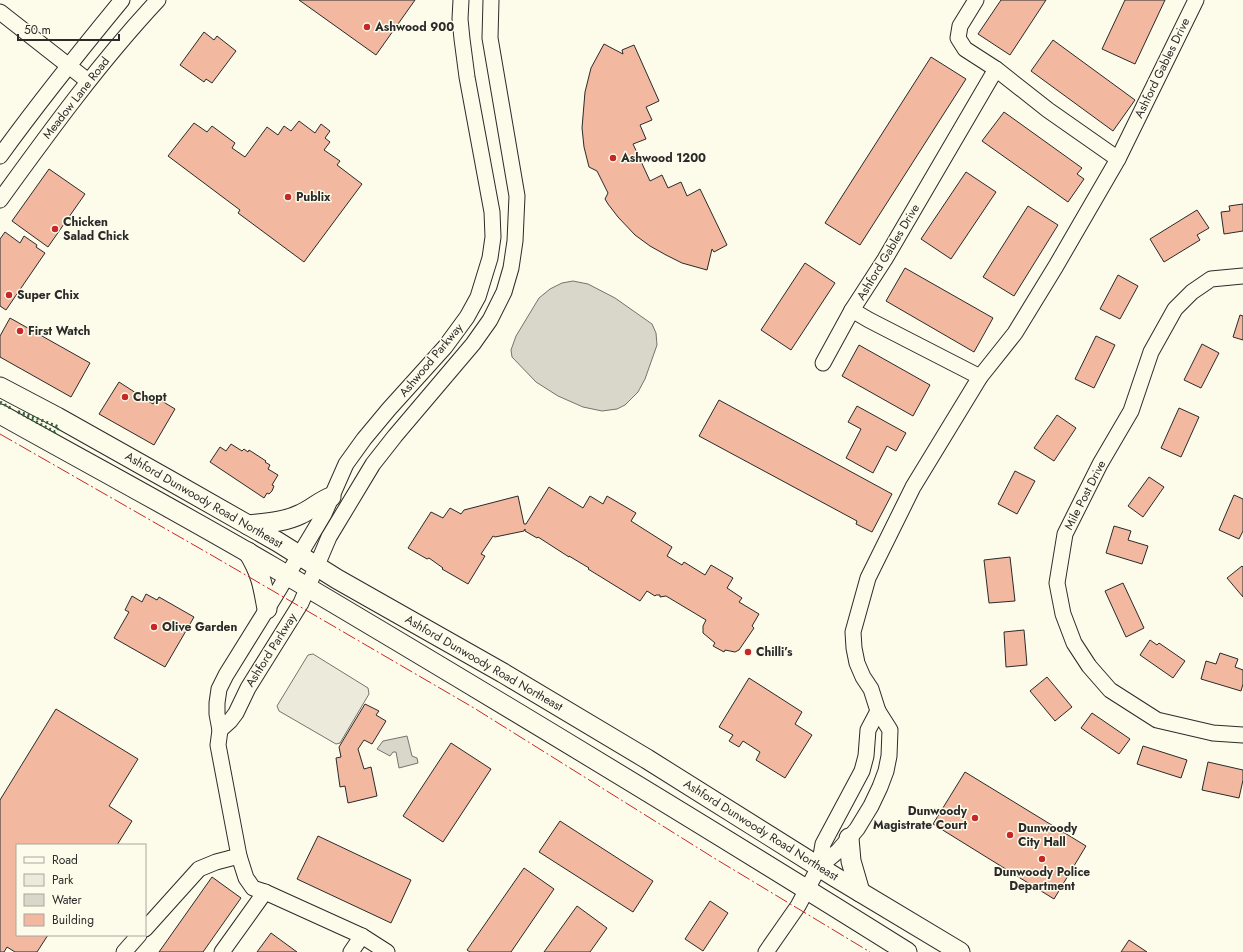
<svg xmlns="http://www.w3.org/2000/svg" width="1243" height="952" font-family="Jost,sans-serif">
<style>
.green{fill:#ecebdb;stroke:#74746e}
.water{fill:#d8d7c9;stroke:#74746e}
.building{fill:#f2b8a0;stroke:#2b2b2b}
.lines{fill:none;stroke-linecap:round;stroke-linejoin:round}
.minor-casing{stroke:#2b2b2b;stroke-width:17}
.major-casing{stroke:#2b2b2b;stroke-width:21}
.minor{stroke:#fdfbea;stroke-width:15}
.major{stroke:#fdfbea;stroke-width:19}
.hedge{stroke:#34623c;stroke-width:3;stroke-dasharray:2 3;stroke-linecap:butt}
.power{stroke:#c62828;stroke-width:1;stroke-dasharray:14 3 2 3;stroke-linecap:butt}
.poi-dot{fill:#c62828;stroke:#fdfbea;stroke-width:1.5}
.labels{text-anchor:middle;dominant-baseline:central;stroke-width:3;stroke-linejoin:round;paint-order:stroke}
.poi-label{font-size:12px;font-weight:bold;fill:#2b2b2b;stroke:#fdfbea;text-anchor:start}
.street-label{font-size:12px;fill:#2b2b2b;stroke:#fdfbea}
</style>
<rect width="100%" height="100%" fill="#fdfbea"/>
<polygon class="green" points="313,654 368,688 369,694 340,743 336,744 279,711 277,706 308,655"/>
<g class="water">
<polygon points="573,281 588,284 615,298 652,324 656,333 657,345 645,379 638,392 625,405 617,409 602,411 583,407 558,396 536,382 512,357 511,350 516,336 539,298 550,289 562,283"/>
<polygon points="407,736 412,756 417,758 418,763 399,768 396,752 393,752 390,756 377,749 383,741"/>
</g>
<g class="building">
<polygon points="299,0 415,0 376,55"/>
<polygon points="1001,0 1046,0 1010,55 978,34"/>
<polygon points="1125,0 1165,0 1135,64 1102,49"/>
<polygon points="204,32 214,40 217,36 236,51 212,83 206,79 204,82 180,65"/>
<polygon points="1053,40 1135,100 1113,131 1031,71"/>
<polygon points="604,44 623,54 622,50 634,45 659,101 646,107 652,120 640,125 646,139 633,144 650,181 662,175 668,188 681,182 687,196 700,189 727,245 714,252 712,249 707,270 682,263 666,255 650,246 635,235 618,217 608,204 605,199 608,193 597,171 589,167 584,147 582,128 585,92 591,68"/>
<polygon points="931,57 966,79 860,245 825,223"/>
<polygon points="1004,112 1082,168 1077,174 1084,179 1068,202 982,141"/>
<polygon points="299,121 315,133 321,124 330,131 325,138 330,142 324,150 340,161 337,165 362,184 304,262 238,213 240,210 168,156 194,123 207,132 212,126 235,143 232,148 245,157 267,127 278,135 284,126 291,131"/>
<polygon points="49,169 85,194 48,247 12,221"/>
<polygon points="966,172 996,192 951,259 921,239"/>
<polygon points="1243,204 1243,231 1224,234 1221,212 1230,211 1229,206"/>
<polygon points="1028,206 1058,225 1014,296 983,277"/>
<polygon points="1197,210 1209,228 1197,235 1200,240 1164,262 1150,239"/>
<polygon points="5,232 20,243 24,236 37,245 36,247 45,253 6,310 0,306 0,239"/>
<polygon points="805,263 835,283 791,350 761,330"/>
<polygon points="905,268 993,318 974,352 886,301"/>
<polygon points="1118,275 1138,286 1120,319 1100,309"/>
<polygon points="1240,315 1243,316 1243,340 1233,337"/>
<polygon points="10,318 90,363 71,397 0,357 0,336"/>
<polygon points="1096,336 1115,345 1094,388 1075,379"/>
<polygon points="1202,344 1219,353 1201,388 1184,380"/>
<polygon points="859,345 930,385 913,416 842,376"/>
<polygon points="119,382 153,404 157,398 175,409 154,445 99,414"/>
<polygon points="719,400 892,494 872,532 856,524 857,521 699,436"/>
<polygon points="857,406 906,433 896,451 887,446 873,473 846,458 861,429 848,422"/>
<polygon points="1179,408 1199,417 1181,457 1161,448"/>
<polygon points="1057,415 1076,428 1054,461 1034,448"/>
<polygon points="231,444 242,451 244,449 248,452 249,450 266,461 265,462 270,465 268,469 278,475 272,485 274,486 272,491 269,494 267,493 264,498 210,462 220,447 226,451"/>
<polygon points="1015,471 1035,481 1017,514 998,504"/>
<polygon points="1149,477 1164,487 1143,517 1128,506"/>
<polygon points="549,487 583,508 590,496 603,504 607,496 636,513 631,521 672,547 667,556 682,565 684,562 705,575 711,565 733,578 727,588 742,598 739,602 759,614 752,626 754,628 739,650 735,652 725,650 724,652 713,646 715,643 703,633 703,626 706,620 666,596 660,597 660,595 656,595 655,596 647,591 640,601 588,569 589,568 569,556 569,557 538,537 537,538 525,531 525,529 524,531 495,537 493,536 481,554 485,556 468,584 442,569 443,568 429,558 427,559 408,548 431,512 443,518 450,508 461,514 464,510 518,496 524,524 526,524"/>
<polygon points="1234,495 1243,499 1243,531 1239,539 1219,530"/>
<polygon points="1114,526 1131,531 1128,540 1148,546 1142,564 1106,553"/>
<polygon points="1010,557 1015,601 989,603 984,560"/>
<polygon points="1242,566 1243,567 1243,597 1227,578"/>
<polygon points="1123,583 1144,628 1126,637 1105,591"/>
<polygon points="146,594 157,600 159,597 194,617 165,667 114,638 129,612 125,610 132,596 142,602"/>
<polygon points="1024,630 1027,665 1006,667 1004,632"/>
<polygon points="1150,640 1157,645 1159,643 1185,661 1173,678 1140,655"/>
<polygon points="1220,653 1238,659 1235,667 1243,670 1243,684 1241,691 1201,679 1206,661 1216,664"/>
<polygon points="1047,677 1072,707 1055,721 1030,691"/>
<polygon points="749,678 802,712 795,724 812,735 785,778 756,760 760,752 743,741 739,747 729,741 733,735 719,727"/>
<polygon points="365,704 379,711 376,715 386,721 372,744 364,740 358,749 364,769 371,767 377,796 348,803 345,786 340,787 336,758 341,757 339,747"/>
<polygon points="56,709 138,759 109,806 132,821 117,845 17,845 17,935 48,935 37,952 15,952 7,947 4,952 0,952 0,800"/>
<polygon points="1092,713 1130,739 1119,754 1081,728"/>
<polygon points="451,743 491,769 443,842 403,816"/>
<polygon points="1143,746 1187,760 1181,778 1137,764"/>
<polygon points="1208,762 1243,770 1243,780 1239,798 1202,790"/>
<polygon points="965,772 1086,846 1054,899 933,824"/>
<polygon points="560,821 653,881 633,912 539,852"/>
<polygon points="318,836 411,880 391,923 297,879"/>
<polygon points="524,868 554,889 511,952 470,952 467,950"/>
<polygon points="212,877 241,898 203,952 159,952"/>
<polygon points="710,901 728,913 703,951 685,939"/>
<polygon points="577,906 607,928 590,952 544,952"/>
<polygon points="271,933 297,952 257,952"/>
<polygon points="1129,940 1147,952 1121,952"/>
</g>
<g class="lines">
<g class="minor-casing">
<g id="minor">
<polyline points="976,0 960,26 958,38 965,49 996,69 1048,110 1118,159"/>
<polyline points="0,12 88,81"/>
<path d="M0,156C39,102 80,51 122,0"/>
<path d="M0,200C50,131 100,62 158,0"/>
<polyline points="1243,276 1211,279 1192,292 1175,309 1151,352 1131,411 1100,464 1065,534 1057,583 1063,614 1074,643 1089,666 1110,690 1157,720 1213,733 1243,735"/>
<polyline points="823,363 852,310"/>
<polyline points="980,377 869,320 852,310 885,259 996,69"/>
<polyline points="220,730 230,721 236,713 248,688 301,603 329,537 373,464 395,436 473,344 490,320 504,292 511,268 515,241 517,196 490,38 491,0"/>
<polyline points="819,867 838,851 857,829 871,806 880,787 886,771 889,756 890,730 878,711 871,689 863,677 857,663 854,648 853,632 868,578 913,487 980,377 1015,333 1056,266 1118,159 1196,0"/>
<polyline points="145,929 199,869 216,862 239,856"/>
<polyline points="124,952 139,935"/>
<polyline points="222,952 265,892"/>
<polyline points="351,952 362,936"/>
<polyline points="387,952 362,936 265,892 253,888 246,878 239,856 218,745 220,730 217,714 217,703 219,689 226,675 275,596 324,514 346,464 364,439 389,409 445,347 467,317 478,297 490,258 493,237 492,212 467,77 462,39 460,19 461,0"/>
<polyline points="766,952 798,906 819,867 823,844 862,771 866,756 868,730 878,711"/>
</g>
</g>
<g class="major-casing">
<g id="major">
<polyline points="0,387 57,417 169,480 278,542 337,579 503,673 647,759 835,877 960,952"/>
<path d="M0,414C91,465 183,514 273,567C486,693 698,821 907,952"/>
<path d="M248,525C266,523 285,522 301,514C312,509 320,501 331,497"/>
<path d="M248,552C261,573 263,586 267,609"/>
<polyline points="849,838 851,861 860,892"/>
</g>
</g>
<use href="#minor" class="minor"/>
<use href="#major" class="major"/>
<g class="hedge">
<polyline points="0,402 12,409"/>
<polygon points="18,412 20,412 59,427 55,432"/>
</g>
<polyline class="power" points="0,434 213,556 474,708 714,858 870,952"/>
</g>
<g class="poi-dot">
<circle cx="367" cy="27" r="4"/>
<circle cx="613" cy="158" r="4"/>
<circle cx="288" cy="197" r="4"/>
<circle cx="55" cy="229" r="4"/>
<circle cx="9" cy="295" r="4"/>
<circle cx="20" cy="331" r="4"/>
<circle cx="125" cy="397" r="4"/>
<circle cx="154" cy="627" r="4"/>
<circle cx="748" cy="652" r="4"/>
<circle cx="975" cy="818" r="4"/>
<circle cx="1010" cy="835" r="4"/>
<circle cx="1042" cy="859" r="4"/>
</g>
<g class="labels">
<g class="poi-label">
<text x="375" y="27">Ashwood 900</text>
<text x="621" y="158">Ashwood 1200</text>
<text x="296" y="197">Publix</text>
<text x="63" y="222">Chicken<tspan x="63" dy="14">Salad Chick</tspan></text>
<text x="17" y="295">Super Chix</text>
<text x="28" y="331">First Watch</text>
<text x="133" y="397">Chopt</text>
<text x="162" y="627">Olive Garden</text>
<text x="756" y="652">Chilli’s</text>
<text x="967" y="811" text-anchor="end">Dunwoody<tspan x="967" dy="14">Magistrate Court</tspan></text>
<text x="1018" y="828">Dunwoody<tspan x="1018" dy="14">City Hall</tspan></text>
<text x="1042" y="872" text-anchor="middle">Dunwoody Police<tspan x="1042" dy="14">Department</tspan></text>
</g>
<g class="street-label">
<text transform="translate(1162 68) rotate(-64)">Ashford Gables Drive</text>
<text transform="translate(76 98) rotate(-52)">Meadow Lane Road</text>
<text transform="translate(888 252) rotate(-59)">Ashford Gables Drive</text>
<text transform="translate(431 360) rotate(-50)">Ashwood Parkway</text>
<text transform="translate(1085 495) rotate(-63)">Mile Post Drive</text>
<text transform="translate(204 500) rotate(30)">Ashford Dunwoody Road Northeast</text>
<text transform="translate(271 650) rotate(-58)">Ashford Parkway</text>
<text transform="translate(484 663) rotate(30)">Ashford Dunwoody Road Northeast</text>
<text transform="translate(761 830) rotate(32)">Ashford Dunwoody Road Northeast</text>
</g>
</g>
<rect x="16" y="844" width="130" height="92" fill="#fdfbea" stroke="#a9a89e"/>
<rect x="24" y="857" width="20" height="6" fill="#fdfbea" stroke="#a9a89e"/>
<text x="52" y="864" font-size="12" fill="#2b2b2b">Road</text>
<rect x="24" y="874" width="20" height="12" fill="#ecebdb" stroke="#a9a89e"/>
<text x="52" y="884" font-size="12" fill="#2b2b2b">Park</text>
<rect x="24" y="894" width="20" height="12" fill="#d8d7c9" stroke="#a9a89e"/>
<text x="52" y="904" font-size="12" fill="#2b2b2b">Water</text>
<rect x="24" y="914" width="20" height="12" fill="#f2b8a0" stroke="#a9a89e"/>
<text x="52" y="924" font-size="12" fill="#2b2b2b">Building</text>
<path d="M18 34v6h101v-6" fill="none" stroke="#2b2b2b" stroke-width="2"/>
<text x="24" y="34" font-size="12" fill="#2b2b2b" stroke="#fdfbea" stroke-width="3" paint-order="stroke">50 m</text>
</svg>
